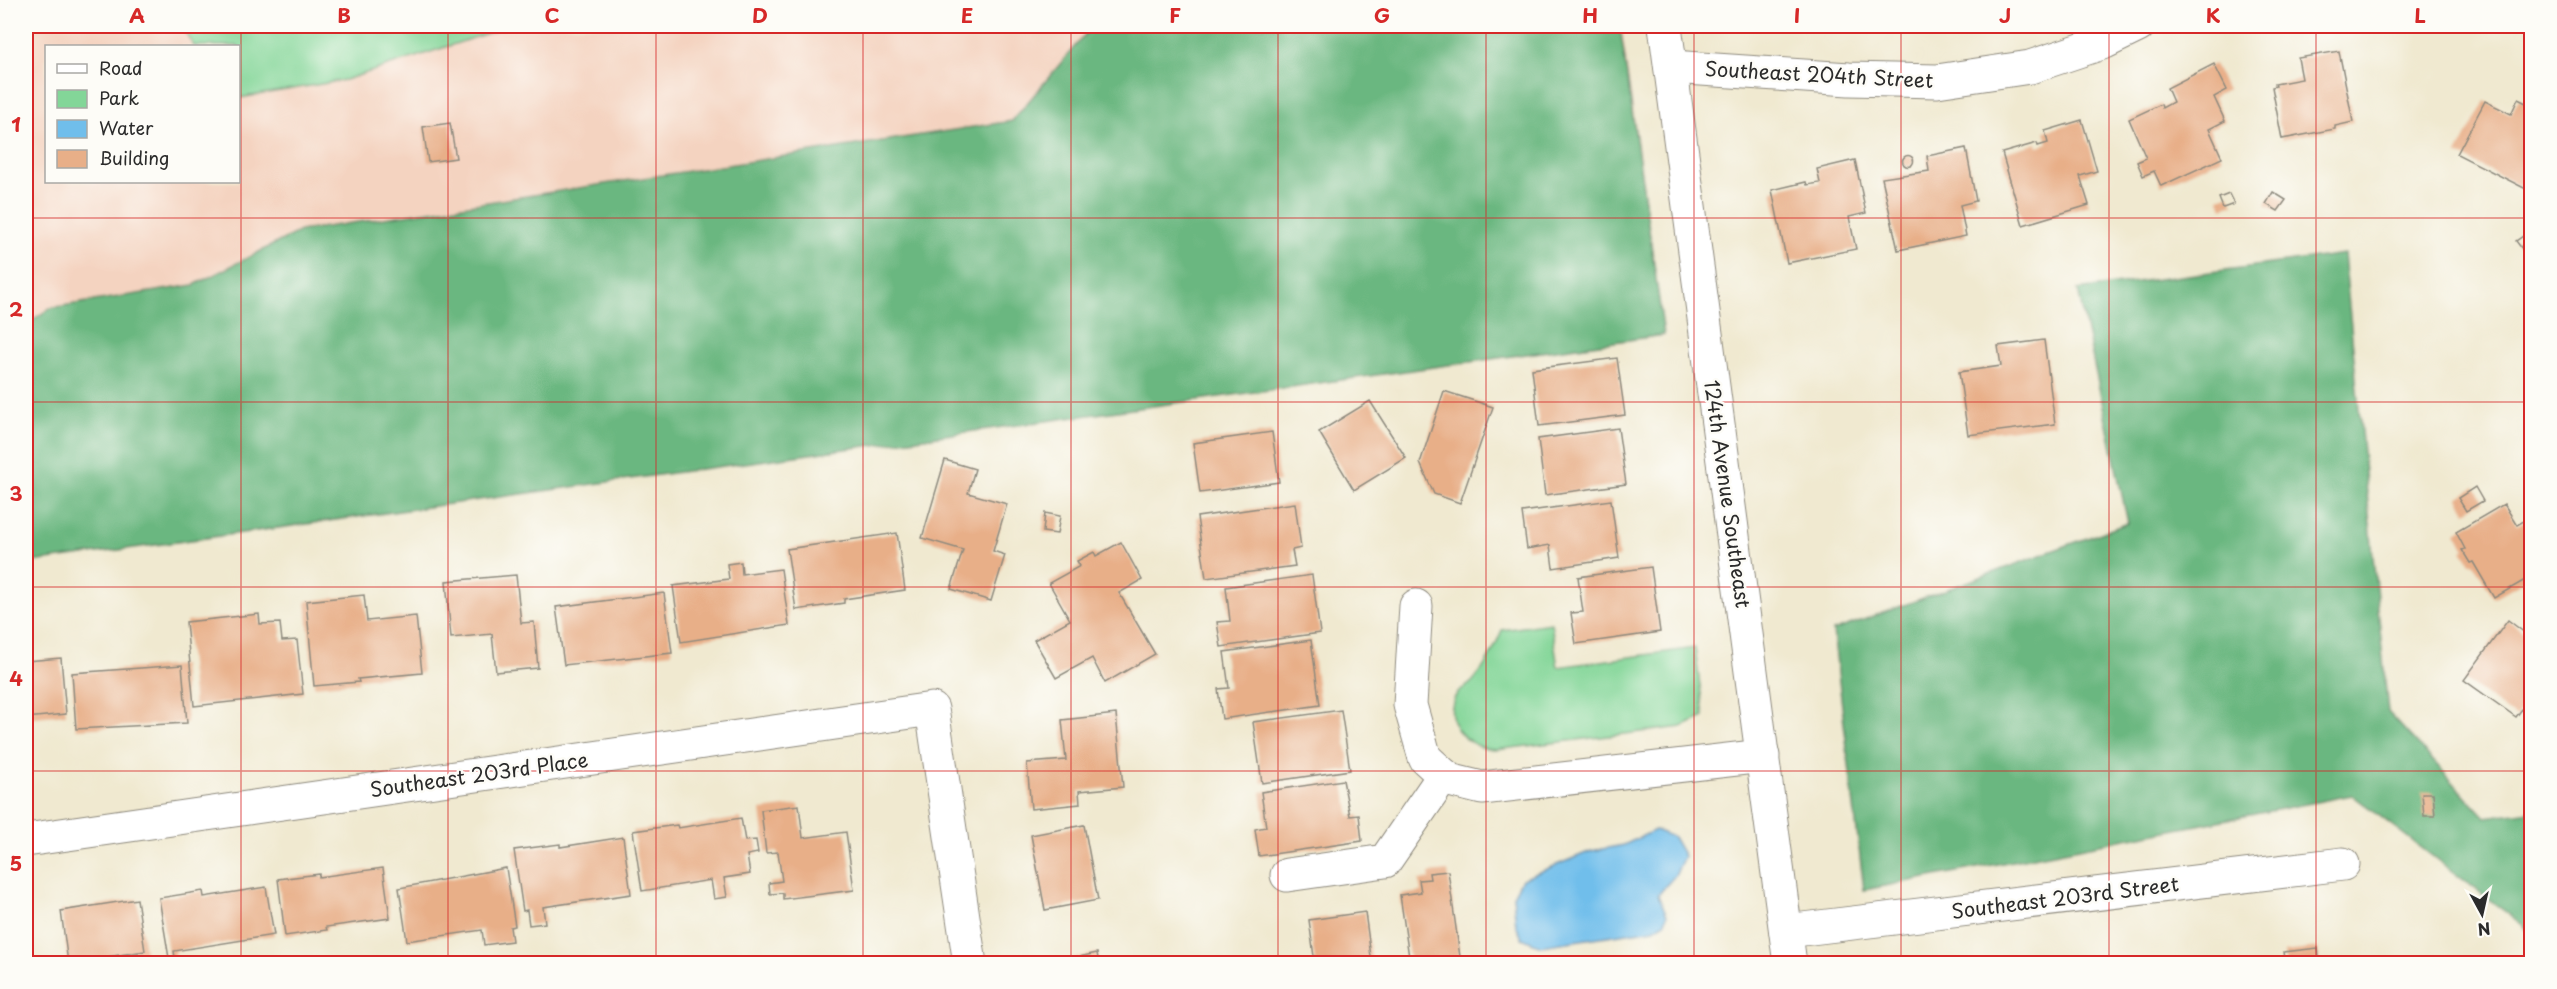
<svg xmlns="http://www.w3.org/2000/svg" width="2557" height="989" font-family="'Playpen Sans',sans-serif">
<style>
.built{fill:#f4d3c0;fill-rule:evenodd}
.green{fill:#83d698;stroke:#578062;stroke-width:1.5}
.forest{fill:#6ab780;stroke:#4a7156;stroke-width:1.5}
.water{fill:#70beeb;stroke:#4e748b;stroke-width:1.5}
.building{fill:#e8af88}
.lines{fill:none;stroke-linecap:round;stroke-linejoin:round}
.minor-casing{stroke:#8e8a7e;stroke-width:35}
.minor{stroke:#fff;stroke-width:33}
.grid{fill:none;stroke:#d62828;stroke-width:1.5;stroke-opacity:0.55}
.labels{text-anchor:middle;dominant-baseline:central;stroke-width:5;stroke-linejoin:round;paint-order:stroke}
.street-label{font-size:20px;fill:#2b2b2b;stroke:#fdfcf7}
.neatline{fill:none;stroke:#d62828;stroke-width:2}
.grid-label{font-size:20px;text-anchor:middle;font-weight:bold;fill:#d62828}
</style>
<rect width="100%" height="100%" fill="#fdfcf7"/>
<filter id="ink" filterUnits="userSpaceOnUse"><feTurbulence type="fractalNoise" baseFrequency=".0167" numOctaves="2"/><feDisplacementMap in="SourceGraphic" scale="12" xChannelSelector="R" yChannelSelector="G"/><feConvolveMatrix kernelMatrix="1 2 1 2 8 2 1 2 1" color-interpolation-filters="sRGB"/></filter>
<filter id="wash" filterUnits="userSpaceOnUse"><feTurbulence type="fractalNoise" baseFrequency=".008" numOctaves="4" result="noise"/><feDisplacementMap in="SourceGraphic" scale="24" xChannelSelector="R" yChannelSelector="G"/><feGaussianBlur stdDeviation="1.35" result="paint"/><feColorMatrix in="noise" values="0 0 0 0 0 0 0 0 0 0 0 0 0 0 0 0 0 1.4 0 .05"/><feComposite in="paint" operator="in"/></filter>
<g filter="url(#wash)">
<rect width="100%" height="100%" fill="#f0e9d0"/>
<path class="built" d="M26,26H1622L1664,335L26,563ZM46,46H238V182H46Z"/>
<g class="green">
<polygon points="181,26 510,26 345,80 239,98 238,46 194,46"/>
<path d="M1551,623L1558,667L1695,648L1704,717L1682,727L1495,750C1470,748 1442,726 1455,697C1458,691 1467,687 1472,682C1486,667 1494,649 1502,630Z"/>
</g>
<g class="forest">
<polygon points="1092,26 1620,26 1664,335 26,563 26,325 50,308 194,285 300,231 1012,121"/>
<polygon points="2344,254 2388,712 2485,817 2531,811 2531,935 2524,926 2352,795 1864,890 1833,631 2128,523 2078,290"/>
</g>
<polygon class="water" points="1655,830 1673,837 1684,856 1676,874 1658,895 1667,915 1665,922 1654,929 1541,946 1522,938 1516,925 1513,896 1522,879 1591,851 1624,845"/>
<g id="blocks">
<g class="building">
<polygon points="2339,51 2353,122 2335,126 2335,129 2282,139 2272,87 2276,86 2275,84 2302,79 2298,58"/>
<polygon points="2214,64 2227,90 2214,97 2225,121 2209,129 2222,158 2161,186 2154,171 2143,176 2137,162 2146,158 2129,119 2161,104 2162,108 2173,102 2167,88"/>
<polygon points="2518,99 2532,106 2532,178 2526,189 2457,154 2485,101 2511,114"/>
<polygon points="2082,120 2097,171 2080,176 2089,205 2023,225 2002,153 2037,143 2038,146 2048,143 2045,131"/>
<polygon points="450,123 456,158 428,162 423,127"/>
<polygon points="1966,148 1976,201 1960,205 1966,236 1898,250 1882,178 1929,171 1927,156"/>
<circle cx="1908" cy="161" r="5.5"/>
<polygon points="1855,160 1866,213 1849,217 1856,249 1787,263 1772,190 1806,182 1807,185 1820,183 1817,169"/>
<polygon points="2273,192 2286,200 2278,211 2266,204"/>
<polygon points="2229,194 2234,204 2223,208 2219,198"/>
<polygon points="2532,230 2532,262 2516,241"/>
<polygon points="2044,340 2055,424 1968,435 1959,372 2001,366 1998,346"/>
<polygon points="1617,358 1625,415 1539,426 1532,369"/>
<polygon points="1444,391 1493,407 1460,503 1434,494 1420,463"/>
<polygon points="1370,401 1406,458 1354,490 1319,432"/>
<polygon points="1618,428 1626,484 1545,495 1538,439"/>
<polygon points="1272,432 1279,482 1200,493 1193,443"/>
<polygon points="945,460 975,469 968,493 1007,504 993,551 1005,555 991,601 951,589 963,550 922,538"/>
<polygon points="2475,487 2483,501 2466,511 2458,498"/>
<polygon points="1611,500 1619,558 1553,568 1550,545 1527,549 1522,512"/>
<polygon points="1295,503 1301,548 1292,550 1295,566 1206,578 1197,517"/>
<polygon points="2504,504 2517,525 2529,518 2532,522 2532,576 2494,598 2473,562 2470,563 2462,550 2465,549 2456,532"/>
<polygon points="1045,513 1060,516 1057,534 1043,532"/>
<polygon points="897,533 905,590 844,599 844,603 796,610 787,549"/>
<polygon points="1121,542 1142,580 1119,593 1155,654 1105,683 1092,658 1056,678 1034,640 1070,620 1049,583 1080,566 1077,561 1094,552 1096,556"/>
<polygon points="741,562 742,574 781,569 789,625 681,642 673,586 729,579 727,564"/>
<polygon points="1651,567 1660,632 1576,644 1571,613 1583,612 1578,577"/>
<polygon points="516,575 521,623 534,622 538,668 496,672 492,634 451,638 446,581"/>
<polygon points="1312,575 1320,633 1221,647 1217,622 1230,621 1226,587"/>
<polygon points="664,593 672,653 564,665 556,607"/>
<polygon points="364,595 367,621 416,616 422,673 358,679 359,682 314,686 306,601"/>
<polygon points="259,614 260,624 280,623 282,641 297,640 303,694 194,706 186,622"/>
<polygon points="2508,620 2525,633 2532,624 2532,696 2516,717 2464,680"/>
<polygon points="1311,640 1320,705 1222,719 1218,689 1229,688 1224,652"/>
<polygon points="61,658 66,714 26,718 26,661"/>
<polygon points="182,665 187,723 76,729 72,673"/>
<polygon points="1341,710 1350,770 1262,783 1253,722"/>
<polygon points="1116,714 1123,787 1079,791 1080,804 1031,809 1027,763 1066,760 1062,720"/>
<polygon points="1343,780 1350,816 1359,815 1362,841 1259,856 1255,829 1266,827 1261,792"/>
<polygon points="2422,793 2433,793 2435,816 2424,816"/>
<polygon points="799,805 803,838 846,832 854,890 783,899 783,893 770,894 769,883 782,881 778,852 766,853 761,810"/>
<polygon points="741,818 745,841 756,840 758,853 747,855 750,874 724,878 727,897 714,899 711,880 642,891 633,831 677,825 678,828"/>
<polygon points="1084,825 1098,900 1045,910 1031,835"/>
<polygon points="623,837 631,894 543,907 545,923 529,925 527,910 523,911 514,850 560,844 560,847"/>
<polygon points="383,868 390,918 326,927 327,930 285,936 278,879 319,874 319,877"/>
<polygon points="506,868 515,926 510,927 512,941 484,945 482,930 407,941 399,888"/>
<polygon points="1448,871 1461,964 1410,964 1400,895 1421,892 1419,880 1430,879 1429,873"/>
<polygon points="266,887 274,935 174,951 176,964 170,964 159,898 203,891 204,897"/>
<polygon points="137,899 145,951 68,963 61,911"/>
<polygon points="1365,912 1372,964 1315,964 1309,920"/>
<polygon points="2318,948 2320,964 2286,964 2284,952"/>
<polygon points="1097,953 1099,964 1052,964 1052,963"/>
</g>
</g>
</g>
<g filter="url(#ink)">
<use href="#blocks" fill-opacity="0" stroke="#8e8a7e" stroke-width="1.5"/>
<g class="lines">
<g class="minor-casing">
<g id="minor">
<polyline points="1665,26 1790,964"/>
<polyline points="1671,67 1849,79 1937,81 2030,67 2105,42 2138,26"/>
<polyline points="1416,606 1410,705 1425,758 1449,780 1482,788 1763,756"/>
<polyline points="26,840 932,709 970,964"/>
<polyline points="1287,875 1385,861 1444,775"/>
<polyline points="1786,931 2343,864"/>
</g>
</g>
<use href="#minor" class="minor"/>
</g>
</g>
<path class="grid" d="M241,26V964M448,26V964M656,26V964M863,26V964M1071,26V964M1278,26V964M1486,26V964M1694,26V964M1901,26V964M2109,26V964M2316,26V964M26,218H2532M26,402H2532M26,587H2532M26,771H2532"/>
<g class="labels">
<g class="street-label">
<text transform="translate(1819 74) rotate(3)">Southeast 204th Street</text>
<text transform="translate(1728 494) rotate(82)">124th Avenue Southeast</text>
<text transform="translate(479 774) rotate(-8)">Southeast 203rd Place</text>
<text transform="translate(2065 897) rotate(-7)">Southeast 203rd Street</text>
</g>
</g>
<rect width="2557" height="989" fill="none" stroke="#fdfcf7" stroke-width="66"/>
<rect x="45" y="45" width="195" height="138" fill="#fdfcf7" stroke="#a9a8a5" stroke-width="1.5"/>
<rect x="57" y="64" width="30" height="9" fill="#ffffff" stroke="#a9a8a5" stroke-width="1.5"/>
<text x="99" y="75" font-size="18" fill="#2b2b2b">Road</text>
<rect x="57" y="90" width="30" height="18" fill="#83d698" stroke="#a9a8a5" stroke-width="1.5"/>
<text x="99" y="105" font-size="18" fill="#2b2b2b">Park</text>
<rect x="57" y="120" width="30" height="18" fill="#70beeb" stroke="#a9a8a5" stroke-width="1.5"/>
<text x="99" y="135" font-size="18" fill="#2b2b2b">Water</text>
<rect x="57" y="150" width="30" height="18" fill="#e8af88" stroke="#a9a8a5" stroke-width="1.5"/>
<text x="99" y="165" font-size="18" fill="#2b2b2b">Building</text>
<g transform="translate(2482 914) rotate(172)" stroke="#fdfcf7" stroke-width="4.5" paint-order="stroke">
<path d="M0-4.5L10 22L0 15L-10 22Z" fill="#2b2b2b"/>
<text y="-9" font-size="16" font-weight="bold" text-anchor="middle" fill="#2b2b2b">N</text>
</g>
<rect x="33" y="33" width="2491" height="923" class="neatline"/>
<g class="grid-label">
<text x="137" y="23">A</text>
<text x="344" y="23">B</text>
<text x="552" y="23">C</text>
<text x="760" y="23">D</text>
<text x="967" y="23">E</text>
<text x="1175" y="23">F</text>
<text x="1382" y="23">G</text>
<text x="1590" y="23">H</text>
<text x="1797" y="23">I</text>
<text x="2005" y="23">J</text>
<text x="2213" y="23">K</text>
<text x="2420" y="23">L</text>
<text x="16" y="132">1</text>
<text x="16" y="317">2</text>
<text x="16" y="501">3</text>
<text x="16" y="686">4</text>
<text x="16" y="871">5</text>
</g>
</svg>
